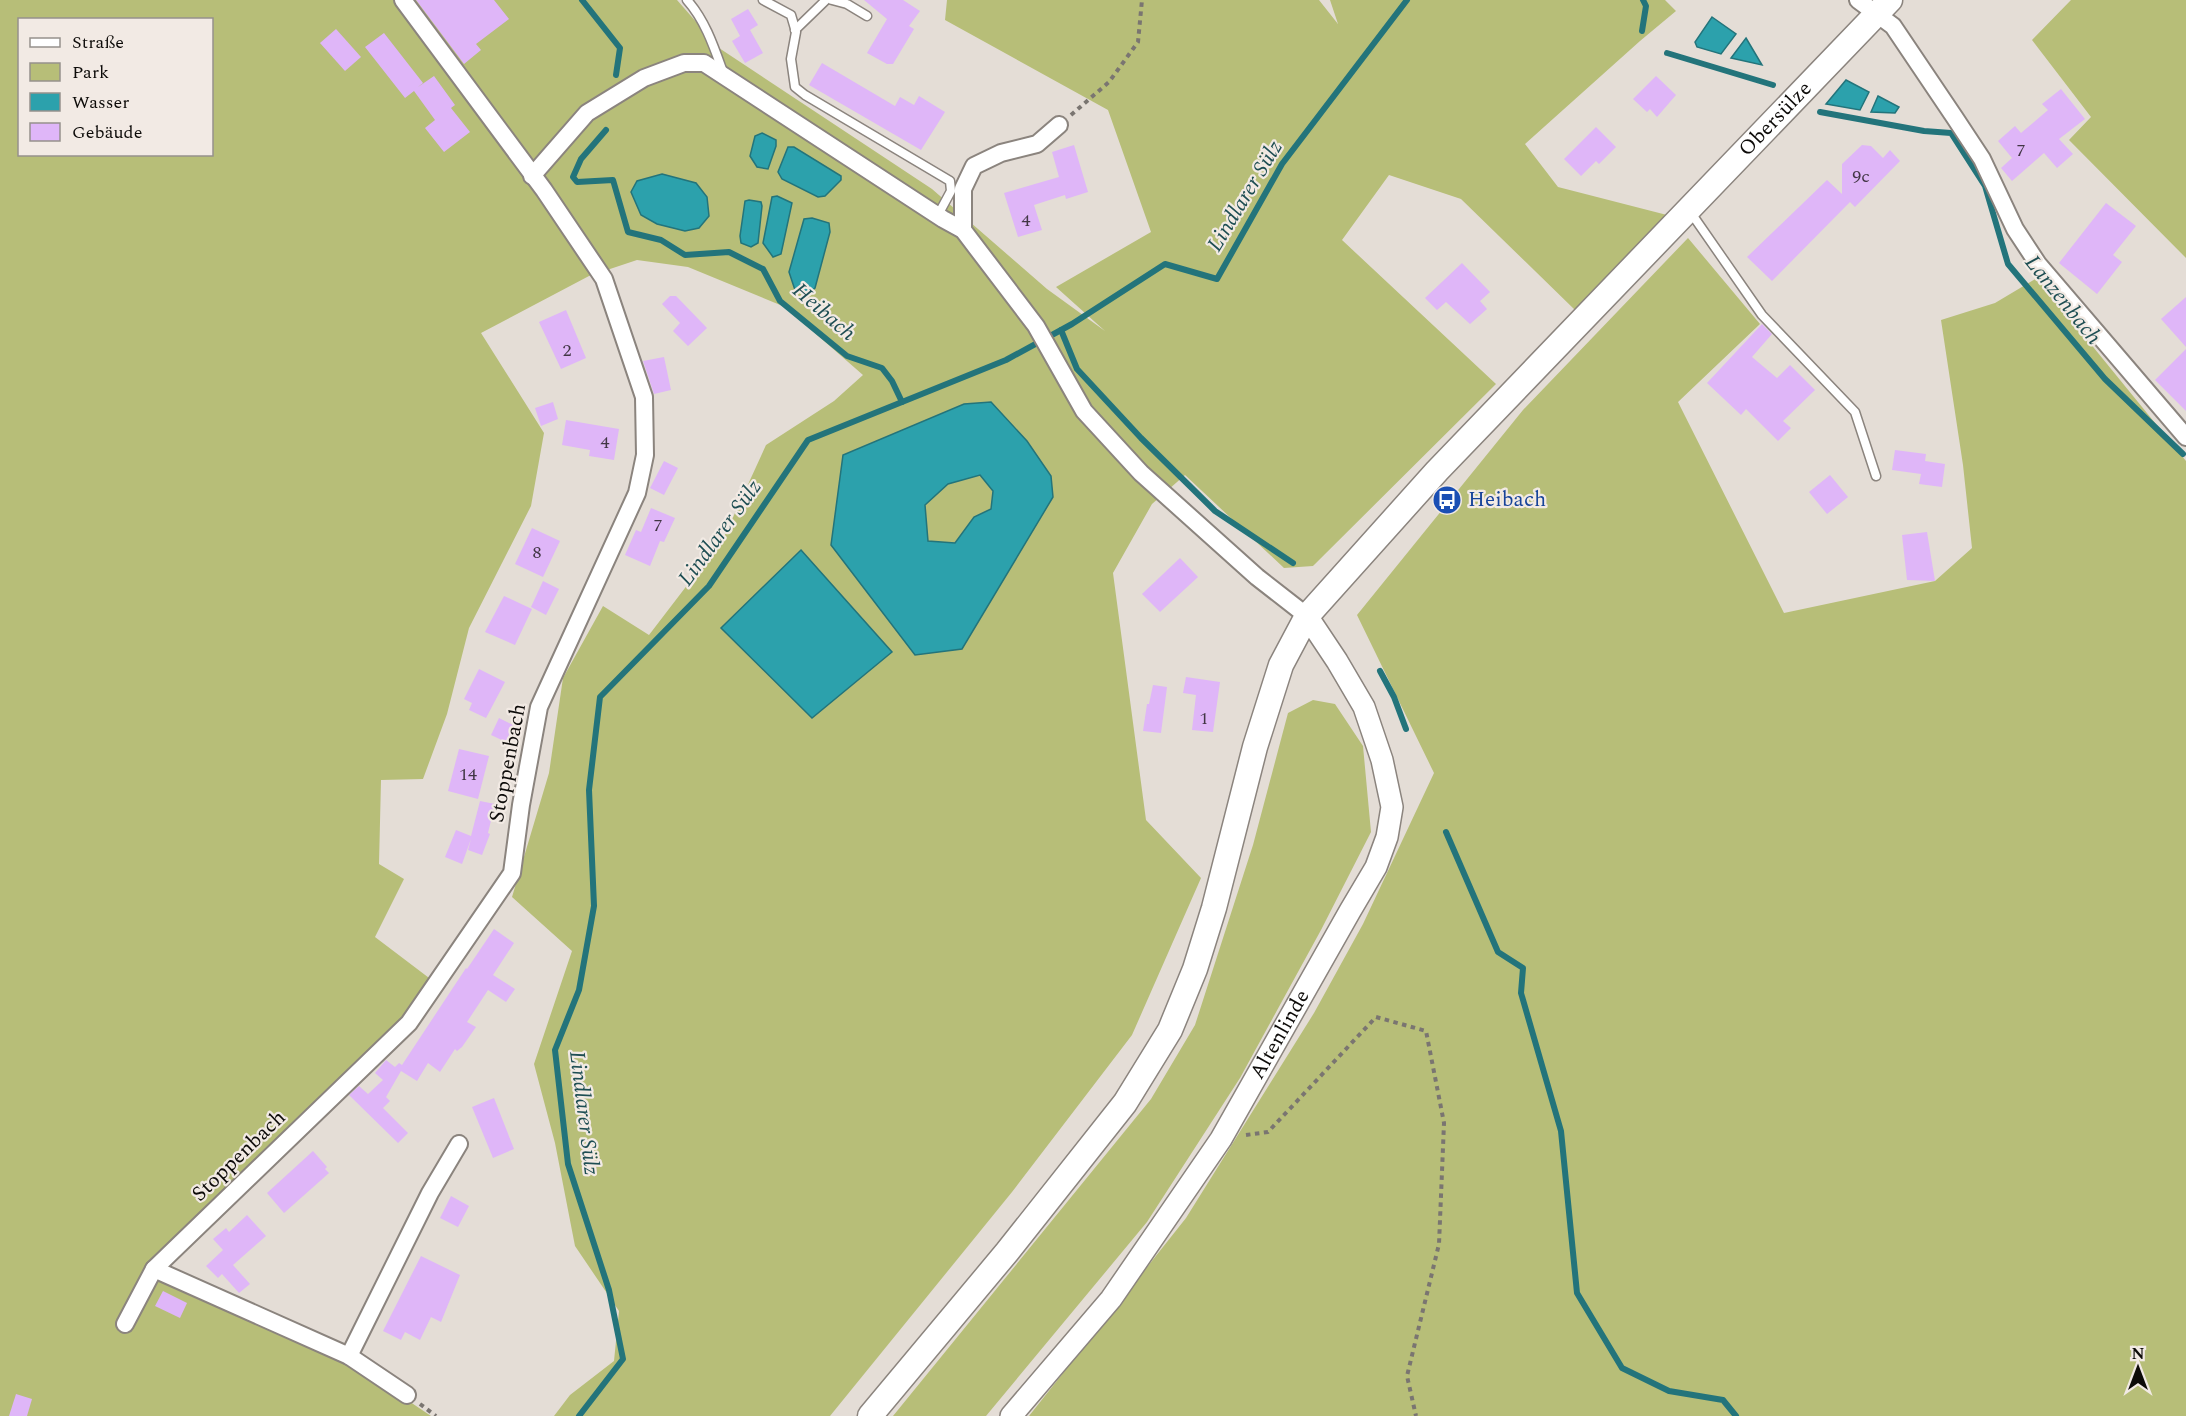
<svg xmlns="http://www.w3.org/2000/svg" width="2186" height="1416" font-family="Spectral,serif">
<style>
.green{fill:#b7be78;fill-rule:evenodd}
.water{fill:#2ca1ac;stroke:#23747b;stroke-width:1.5;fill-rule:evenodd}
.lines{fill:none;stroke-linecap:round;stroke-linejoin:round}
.stream{stroke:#23747b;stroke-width:6}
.building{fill:#dfb6f8}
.service-casing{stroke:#8b847e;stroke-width:11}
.minor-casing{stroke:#8b847e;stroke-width:20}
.tertiary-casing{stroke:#8b847e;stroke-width:24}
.secondary-casing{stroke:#8b847e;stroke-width:27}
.path{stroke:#7a7571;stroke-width:4;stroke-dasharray:4.5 4.5;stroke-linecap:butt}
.service{stroke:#fff;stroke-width:8}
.minor{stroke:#fff;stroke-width:16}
.tertiary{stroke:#fff;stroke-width:21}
.secondary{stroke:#fff;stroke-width:24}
.labels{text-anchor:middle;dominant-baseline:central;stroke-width:4.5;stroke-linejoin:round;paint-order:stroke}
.number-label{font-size:18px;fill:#423645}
.street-label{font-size:21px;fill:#0d0b09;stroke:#f2eae4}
.transit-label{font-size:21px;fill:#164399;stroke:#f2eae4;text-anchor:start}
.water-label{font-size:22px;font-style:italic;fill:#1e4e53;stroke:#f2eae4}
</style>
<rect width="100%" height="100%" fill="#e4ddd6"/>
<g class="green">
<path d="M0,0H677L719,48L932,189L1047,289L1105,331L1056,287L1151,232L1108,110L945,20L947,0H1319L1338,24L1330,0H1665L1676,11L1640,41L1525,144L1558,187L1667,215L1575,310L1461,199L1389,175L1342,240L1496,384L1313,566L1284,568L1185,475L1152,504L1113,573L1146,820L1201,878L1132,1035L1012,1192L830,1416H554L570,1395L614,1361L619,1311L575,1246L555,1143L534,1064L572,951L512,897L549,773L563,678L603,606L649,635L724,537L766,445L834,401L863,375L785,307L688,267L637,260L589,276L481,333L544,433L531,506L469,628L447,714L423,779L381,780L379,864L404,879L375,937L437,984L156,1268L321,1342L431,1416H0ZM20,20H212V154H20Z"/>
<polygon points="2071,0 2186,0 2186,258 2069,140 2091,117 2032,40"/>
<polygon points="1688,238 1760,324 1678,402 1784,613 1935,581 1972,548 1963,465 1941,320 1995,303 2037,278 2186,461 2186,1416 1029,1416 1186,1218 1314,1013 1363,924 1434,773 1357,615 1523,410"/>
<polygon points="1313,700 1335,704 1363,746 1371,832 1321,930 1240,1078 1147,1222 986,1416 893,1416 1151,1099 1195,1025 1253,845 1288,713"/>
</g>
<g class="water">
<polygon points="1712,17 1736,34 1721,54 1697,47 1695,42"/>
<polygon points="1746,38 1762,65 1731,58"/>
<polygon points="1846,80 1869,92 1860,110 1826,104"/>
<polygon points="1878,96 1899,107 1895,113 1871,112"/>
<polygon points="762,133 776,140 776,146 768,169 757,167 750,156 755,136"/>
<polygon points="788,147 794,147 841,176 841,180 825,196 818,197 782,179 778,172"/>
<polygon points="662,174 696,183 707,197 709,216 699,228 685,231 657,224 641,215 631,192 637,181"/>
<polygon points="777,196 792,203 781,254 773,257 763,243 772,197"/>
<polygon points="749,200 761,202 762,206 758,243 751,247 741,243 740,236 745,201"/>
<polygon points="812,218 829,223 830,232 815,288 810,292 795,290 789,272 804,219"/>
<path d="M991,402L1027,441L1051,476L1053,497L962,649L915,655L831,545L843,455L964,404ZM980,475L993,491L991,509L974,517L955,543L928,541L925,505L948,484Z"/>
<polygon points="801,550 892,652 812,718 721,628"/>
</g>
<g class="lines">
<g class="stream">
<polyline points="582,0 620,48 616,75"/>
<polyline points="1642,31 1646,6 1643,0"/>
<polyline points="1667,53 1773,85"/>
<polyline points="1820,112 1924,131 1951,133 1985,186 2008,264 2105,379 2183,454"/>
<polyline points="606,130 581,159 573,177 577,182 613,180 628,232 661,240 685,255 729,252 763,269 780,301 847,356 882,368 892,381 902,402"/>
<polyline points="1061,330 1077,369 1141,438 1215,511 1293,563"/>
<polyline points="1380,671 1394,697 1406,729"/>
<polyline points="1446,832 1498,952 1523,968 1521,993 1561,1131 1577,1293 1622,1368 1669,1391 1723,1400 1736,1416"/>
<polyline points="579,1416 623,1359 609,1290 568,1164 555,1050 579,990 594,906 589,790 600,697 709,586 808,440 1006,360 1072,324 1165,264 1217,279 1282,164 1407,0"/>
</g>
</g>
<g class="building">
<polygon points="416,0 494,0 509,19 476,44 481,50 464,64"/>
<polygon points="864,0 903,0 920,11 909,26 914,29 893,64 887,64 867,53 887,19"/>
<polygon points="748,9 758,25 750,30 763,53 745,63 732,41 740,36 731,19"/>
<polygon points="336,29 361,57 345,71 320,43"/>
<polygon points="384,33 423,83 418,87 434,76 455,105 451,108 470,132 444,152 425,128 435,120 414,91 405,98 365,47"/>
<polygon points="822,63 895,106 900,97 914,105 919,96 945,112 921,150 809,85"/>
<polygon points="1656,76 1676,95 1657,117 1650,109 1647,112 1633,99"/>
<polygon points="2061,89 2085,119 2059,139 2073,154 2057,168 2044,153 2012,181 2001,168 2012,158 1998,141 2015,126 2021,133 2048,110 2042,104"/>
<polygon points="1596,127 1616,147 1599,164 1596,161 1581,176 1564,159"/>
<polygon points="1074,145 1088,192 1066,199 1065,195 1034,205 1042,230 1018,237 1004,193 1059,177 1052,152"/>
<polygon points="1862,145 1871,146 1883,158 1890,150 1900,161 1855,207 1850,202 1772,281 1747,257 1827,180 1842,194 1842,164"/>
<polygon points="2106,203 2136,226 2113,255 2122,262 2097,294 2059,263"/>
<polygon points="1462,263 1490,292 1480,301 1487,309 1470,324 1446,302 1437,310 1425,298"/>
<polygon points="670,296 676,296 707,328 688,346 673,331 680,323 662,304"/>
<polygon points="2186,297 2186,347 2161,319"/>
<polygon points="566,310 586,358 561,369 539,322"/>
<polygon points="1762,324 1772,334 1752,357 1777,378 1790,365 1815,390 1783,421 1791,428 1778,441 1746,409 1741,415 1707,383"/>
<polygon points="2186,349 2186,411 2155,380"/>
<polygon points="664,357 671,390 654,394 643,361"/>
<polygon points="553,402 558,419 541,426 535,408"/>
<polygon points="566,420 619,429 614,460 589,456 590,450 562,445"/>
<polygon points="1895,450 1926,454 1925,461 1945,464 1942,487 1919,484 1921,474 1892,470"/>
<polygon points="664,461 678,468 664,495 650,488"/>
<polygon points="1830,475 1848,497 1827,514 1809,492"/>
<polygon points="651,508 675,518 664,542 660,541 650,566 625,555 636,530 641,532"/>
<polygon points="532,528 560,541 543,577 515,564"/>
<polygon points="1927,532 1935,581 1907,580 1902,535"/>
<polygon points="1180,558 1198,577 1160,612 1142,594"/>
<polygon points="543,581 559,589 546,615 531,607"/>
<polygon points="504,596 532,609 515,645 485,632"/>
<polygon points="479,669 505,682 486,718 469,710 472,703 464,699"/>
<polygon points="1186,677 1220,682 1213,732 1192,730 1196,695 1183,693"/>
<polygon points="1153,685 1167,687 1161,733 1143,731 1147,704 1149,704"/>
<polygon points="499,718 513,725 506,742 491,735"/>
<polygon points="459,749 489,756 478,799 448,791"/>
<polygon points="480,801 495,804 488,833 490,834 482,855 468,850 471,839 462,864 445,857 456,830 471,836"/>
<polygon points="494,929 514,943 493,975 515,989 506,1002 488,990 467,1022 476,1027 462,1047 457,1051 455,1049 440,1072 428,1063 417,1081 401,1071 386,1097 390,1101 383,1108 408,1133 398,1143 349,1095 359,1086 368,1094 383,1080 375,1073 386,1060 395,1067 399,1063 402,1065 466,968 467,969"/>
<polygon points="494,1098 514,1149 493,1158 472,1107"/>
<polygon points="313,1151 327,1167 325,1169 329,1173 284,1213 267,1193"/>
<polygon points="451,1196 469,1206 458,1227 440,1218"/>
<polygon points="247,1215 266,1236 233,1265 250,1284 239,1293 222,1274 218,1278 206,1266 223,1250 213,1239 226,1228 229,1232"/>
<polygon points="421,1256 460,1275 441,1322 431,1317 420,1340 405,1332 401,1340 383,1331"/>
<polygon points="163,1291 187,1303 180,1318 155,1306"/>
<polygon points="16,1394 32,1399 27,1416 9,1416"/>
</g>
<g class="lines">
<g class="service-casing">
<g id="service">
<path d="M687,0C705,20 714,47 723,72"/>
<polyline points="763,0 791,15 796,32 791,59 795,87 805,95 950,181 951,191 938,215"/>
<polyline points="832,0 847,4 867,16"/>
<polyline points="795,30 826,0"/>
<polyline points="1689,210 1762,315 1855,412 1876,476"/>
</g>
</g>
<g class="minor-casing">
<g id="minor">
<polyline points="1858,0 1893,26 1955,118 1982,159 2015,229 2038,264 2186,437"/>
<polyline points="532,176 587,113 644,78 684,63 704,63 943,219 963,230 1036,326 1084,411 1141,473 1257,577 1307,616"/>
<polyline points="963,230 963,189 974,166 1001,153 1037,144 1059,125"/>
<polyline points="154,1269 349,1356 407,1395"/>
<polyline points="125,1324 154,1269 409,1023 512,873 521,805 539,707 637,493 645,455 644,397 604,279 544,190 403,0"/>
<polyline points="349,1356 430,1193 459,1144"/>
</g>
</g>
<g class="tertiary-casing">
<g id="tertiary">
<path id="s1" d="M1011,1416L1111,1299L1221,1139L1350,911L1376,867L1387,837L1392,807L1382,760L1364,707L1337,661L1307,616"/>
</g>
</g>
<g class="secondary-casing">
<g id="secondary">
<path id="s2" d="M870,1416L1007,1252L1125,1103L1170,1030L1195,969L1214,908L1255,747L1281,665L1307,616L1437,471L1890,0"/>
</g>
</g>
<g class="path">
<polyline points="1071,115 1109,82 1138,42 1142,0"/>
<polyline points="1246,1135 1268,1132 1376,1017 1426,1031 1444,1123 1439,1244 1407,1376 1416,1416"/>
<polyline points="420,1404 436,1416"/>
</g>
<use href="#service" class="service"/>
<use href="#minor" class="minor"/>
<use href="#tertiary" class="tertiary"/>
<use href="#secondary" class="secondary"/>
</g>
<defs>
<g id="bus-disc" transform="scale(1.5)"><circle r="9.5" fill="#1a4fb4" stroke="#f2eae4"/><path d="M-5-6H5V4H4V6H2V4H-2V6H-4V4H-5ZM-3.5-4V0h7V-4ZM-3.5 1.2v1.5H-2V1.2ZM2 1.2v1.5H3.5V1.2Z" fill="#fff"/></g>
</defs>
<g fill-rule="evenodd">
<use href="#bus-disc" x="1447" y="500"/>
</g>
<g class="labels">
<g class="number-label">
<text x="2021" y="150">7</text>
<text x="1861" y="176">9c</text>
<text x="1026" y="220">4</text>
<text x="567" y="350">2</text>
<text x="605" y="442">4</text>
<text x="658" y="525">7</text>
<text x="537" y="552">8</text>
<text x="1204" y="718">1</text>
<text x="468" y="774">14</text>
</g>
<g class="street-label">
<text stroke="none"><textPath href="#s2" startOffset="1610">Obersülze</textPath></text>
<text transform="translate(508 763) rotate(-79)">Stoppenbach</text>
<text stroke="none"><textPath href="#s1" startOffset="468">Altenlinde</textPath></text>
<text transform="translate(239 1156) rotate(-44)">Stoppenbach</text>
</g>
<g class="transit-label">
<text x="1468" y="500">Heibach</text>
</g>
<g class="water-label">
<text transform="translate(1245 196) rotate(-59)">Lindlarer Sülz</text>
<text transform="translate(2063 300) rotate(51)">Lanzenbach</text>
<text transform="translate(824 312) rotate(41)">Heibach</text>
<text transform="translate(720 533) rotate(-54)">Lindlarer Sülz</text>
<text transform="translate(584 1113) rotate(83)">Lindlarer Sülz</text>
</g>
</g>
<rect x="18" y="18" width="195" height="138" fill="#f2eae4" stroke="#96918c" stroke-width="1.5"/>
<rect x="30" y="38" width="30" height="9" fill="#ffffff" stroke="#96918c" stroke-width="1.5"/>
<text x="72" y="48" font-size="18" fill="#0d0b09">Straße</text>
<rect x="30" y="63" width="30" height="18" fill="#b7be78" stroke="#96918c" stroke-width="1.5"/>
<text x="72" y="78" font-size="18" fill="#0d0b09">Park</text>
<rect x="30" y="93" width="30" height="18" fill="#2ca1ac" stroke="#96918c" stroke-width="1.5"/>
<text x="72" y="108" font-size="18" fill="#0d0b09">Wasser</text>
<rect x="30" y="123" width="30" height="18" fill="#dfb6f8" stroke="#96918c" stroke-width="1.5"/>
<text x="72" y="138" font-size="18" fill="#0d0b09">Gebäude</text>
<g transform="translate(2138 1368)" stroke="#f2eae4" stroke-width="4.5" paint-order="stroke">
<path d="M0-4.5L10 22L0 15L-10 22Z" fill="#0d0b09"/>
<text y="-9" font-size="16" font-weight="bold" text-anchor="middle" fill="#0d0b09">N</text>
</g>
</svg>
